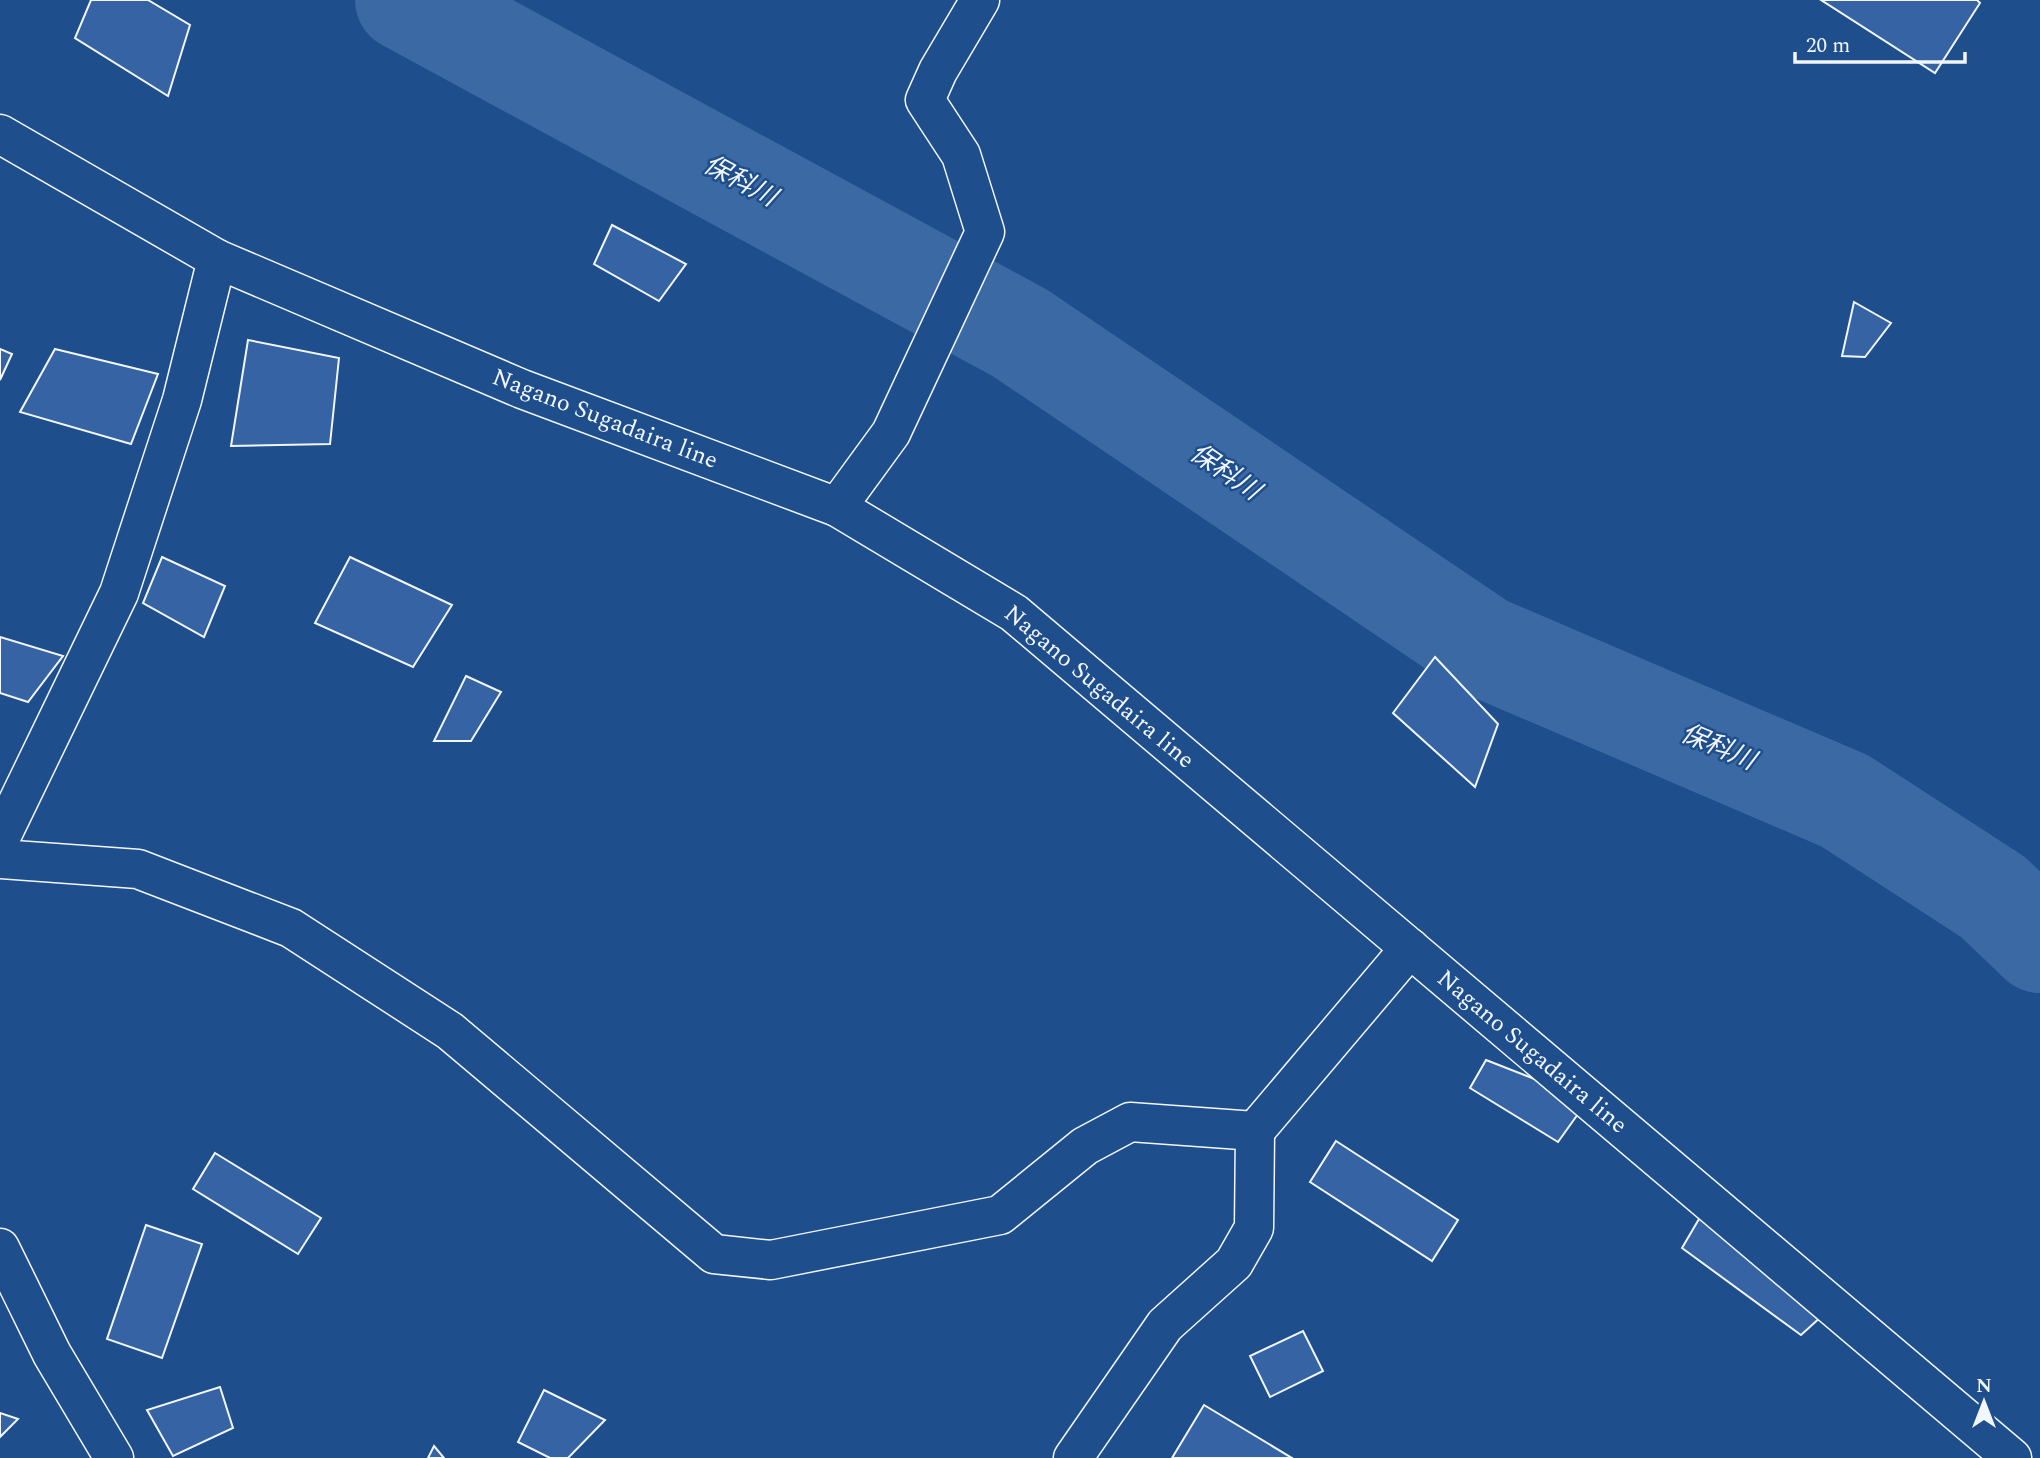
<svg xmlns="http://www.w3.org/2000/svg" width="2040" height="1458" font-family="Spectral,'Noto Sans JP',serif">
<style>
.lines{fill:none;stroke-linecap:round;stroke-linejoin:round}
.river{stroke:#3b69a3;stroke-width:102}
.building{fill:#3563a3;stroke:#f2f6ff;stroke-width:2}
.minor-casing{stroke:#f2f6ff;stroke-width:41}
.major-casing{stroke:#f2f6ff;stroke-width:41}
.minor{stroke:#1f4e8c;stroke-width:38}
.major{stroke:#1f4e8c;stroke-width:38}
.labels{text-anchor:middle;dominant-baseline:central;stroke-width:5;stroke-linejoin:round;paint-order:stroke}
.street-label{font-size:24px;fill:#f2f6ff;stroke:#1f4e8c}
.water-label{font-size:26px;font-style:italic;fill:#f2f6ff;stroke:#1f4e8c}
</style>
<rect width="100%" height="100%" fill="#1f4e8c"/>
<g class="lines">
<polyline class="river" points="406,0 1020,333 1483,646 1845,801 1993,897 2040,942"/>
</g>
<g class="building">
<polygon points="91,0 148,0 190,25 168,96 75,38"/>
<polygon points="1821,0 1977,0 1980,3 1935,73"/>
<polygon points="612,225 686,264 659,301 594,264"/>
<polygon points="1854,302 1891,323 1865,357 1842,356"/>
<polygon points="248,340 339,358 330,444 231,446"/>
<polygon points="0,349 12,354 0,380"/>
<polygon points="55,349 158,374 131,444 20,412"/>
<polygon points="162,557 225,586 204,637 143,603"/>
<polygon points="350,557 452,605 413,667 315,623"/>
<polygon points="0,637 63,656 28,702 0,693"/>
<polygon points="1435,657 1498,724 1475,787 1393,713"/>
<polygon points="466,676 501,692 471,741 434,741"/>
<polygon points="1486,1060 1588,1100 1558,1142 1470,1088"/>
<polygon points="1336,1141 1458,1220 1432,1261 1310,1182"/>
<polygon points="215,1153 321,1218 298,1254 193,1189"/>
<polygon points="1709,1202 1845,1295 1801,1335 1682,1248"/>
<polygon points="146,1225 202,1244 162,1358 107,1339"/>
<polygon points="1303,1331 1323,1371 1270,1397 1250,1356"/>
<polygon points="220,1387 233,1428 173,1456 147,1410"/>
<polygon points="544,1390 605,1420 568,1458 550,1458 518,1442"/>
<polygon points="1204,1405 1292,1458 1172,1458"/>
<polygon points="0,1413 18,1419 0,1437"/>
<polygon points="434,1446 444,1458 428,1458"/>
</g>
<g class="lines">
<g class="minor-casing">
<g id="minor">
<polyline points="837,507 891,433 985,232 961,155 925,100 938,71 980,0"/>
<polyline points="0,839 119,593 182,400 217,259"/>
<polyline points="0,859 138,869 291,928 450,1031 714,1254 771,1260 1000,1215 1085,1146 1130,1122 1255,1131 1410,948"/>
<polyline points="0,1248 52,1354 114,1458"/>
<polyline points="1073,1458 1165,1325 1234,1263 1254,1228 1255,1131"/>
</g>
</g>
<g class="major-casing">
<polyline id="major" points="0,134 217,259 522,389 837,507 1014,613 2012,1458"/>
</g>
<use href="#minor" class="minor"/>
<use href="#major" class="major"/>
</g>
<g class="labels">
<g class="street-label">
<text transform="translate(605 419) rotate(21)">Nagano Sugadaira line</text>
<text transform="translate(1099 687) rotate(40)">Nagano Sugadaira line</text>
<text transform="translate(1532 1052) rotate(40)">Nagano Sugadaira line</text>
</g>
<g class="water-label">
<text transform="translate(740 181) rotate(28)">保科川</text>
<text transform="translate(1225 472) rotate(34)">保科川</text>
<text transform="translate(1718 747) rotate(23)">保科川</text>
</g>
</g>
<g transform="translate(1984 1402)" stroke="#1f4e8c" stroke-width="5" paint-order="stroke">
<path d="M0-5L12 26L0 18L-12 26Z" fill="#f2f6ff"/>
<text y="-10" font-size="19" font-weight="bold" text-anchor="middle" fill="#f2f6ff">N</text>
</g>
<path d="M1795 52v10h170v-10" fill="none" stroke="#f2f6ff" stroke-width="3.5"/>
<text x="1806" y="52" font-size="21" fill="#f2f6ff" stroke="#1f4e8c" stroke-width="5" paint-order="stroke">20 m</text>
</svg>
